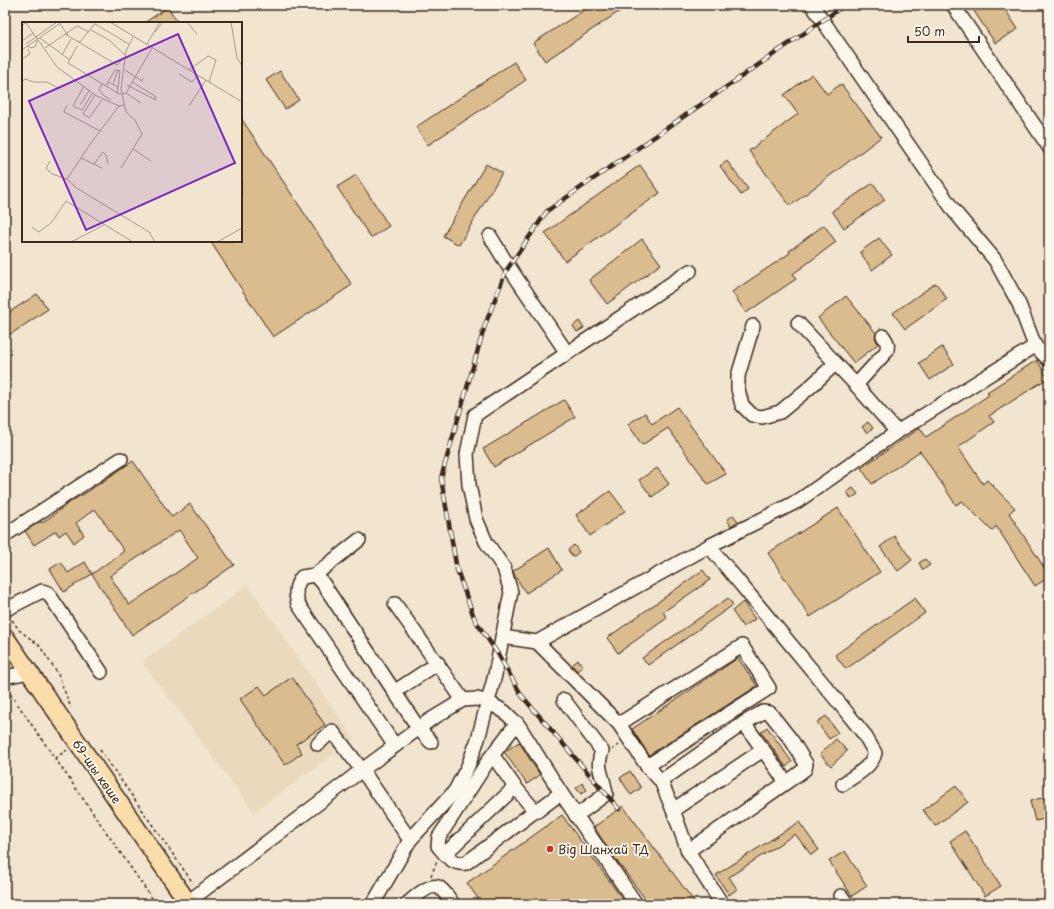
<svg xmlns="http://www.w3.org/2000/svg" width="1054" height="909" font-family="'Playpen Sans',sans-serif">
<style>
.built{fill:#ead9bc}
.building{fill:#dbbc8e;stroke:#3b2a1e;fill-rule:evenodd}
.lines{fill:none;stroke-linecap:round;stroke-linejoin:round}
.minor-casing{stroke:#3b2a1e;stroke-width:16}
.major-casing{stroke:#3b2a1e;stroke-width:20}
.path{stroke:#3b2a1e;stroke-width:1.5;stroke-dasharray:3 3;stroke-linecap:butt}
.minor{stroke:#fbf7ec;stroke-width:13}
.major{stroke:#faddab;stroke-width:17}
.rail-casing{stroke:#3b2a1e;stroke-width:4.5}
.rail{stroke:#fbf7ec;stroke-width:3;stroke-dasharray:9;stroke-linecap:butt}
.poi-dot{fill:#c8321e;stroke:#fbf7ec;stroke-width:1.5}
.labels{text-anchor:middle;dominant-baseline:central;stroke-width:3.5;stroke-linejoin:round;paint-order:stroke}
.street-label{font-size:12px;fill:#3b2a1e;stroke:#fbf7ec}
.poi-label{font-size:12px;fill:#3b2a1e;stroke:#fbf7ec;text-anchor:start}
.inset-road{fill:none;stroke:#a89a89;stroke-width:1}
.view{fill:#7b2cbf;fill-opacity:0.15;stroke:#7b2cbf;stroke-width:2}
.inset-edge{fill:none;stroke:#3b2a1e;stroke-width:2}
</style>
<rect width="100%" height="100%" fill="#f1e5d0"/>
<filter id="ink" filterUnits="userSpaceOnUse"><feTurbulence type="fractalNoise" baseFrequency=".025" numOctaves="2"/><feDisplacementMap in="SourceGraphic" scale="8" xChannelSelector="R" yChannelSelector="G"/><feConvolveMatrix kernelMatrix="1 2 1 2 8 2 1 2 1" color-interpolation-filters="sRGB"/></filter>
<g filter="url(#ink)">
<polygon class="built" points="248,585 354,739 254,812 142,662"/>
<g class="building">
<polygon points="592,5 616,5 620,11 545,61 533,43"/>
<polygon points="970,5 1002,5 1018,29 995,43"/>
<polygon points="168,7 178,23 144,23"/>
<polygon points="514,62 526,80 428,145 416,127"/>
<polygon points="280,71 299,100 285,109 266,80"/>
<polygon points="812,74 827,94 841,84 881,137 790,206 749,151 798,114 784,95"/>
<polygon points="241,118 352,285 273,337 210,241 241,241"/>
<polygon points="727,161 748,189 741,195 720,166"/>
<polygon points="486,164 502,173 459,245 443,236"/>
<polygon points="640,165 660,193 565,261 545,233"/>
<polygon points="356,175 389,226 371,238 337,187"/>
<polygon points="873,183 885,200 844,228 832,211"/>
<polygon points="824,225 836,242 793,274 796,279 746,313 732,292 790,253 789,251"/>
<polygon points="879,238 892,255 872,270 860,252"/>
<polygon points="642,239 661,264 607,304 589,280"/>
<polygon points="936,283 947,299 905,329 893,313"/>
<polygon points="37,294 48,309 5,338 5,315"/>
<polygon points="846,296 876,333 875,337 878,344 854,363 818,318"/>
<polygon points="579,321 584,328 577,332 573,326"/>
<polygon points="942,347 954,364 930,380 919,363"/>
<polygon points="1037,360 1048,378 989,416 994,422 958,447 983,484 987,480 1015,508 1009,513 1049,575 1049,577 1035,586 996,526 992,531 962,501 956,505 920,451 872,484 861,468 920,428 926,437 989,395 987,392"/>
<polygon points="564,400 575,417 494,467 483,449"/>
<polygon points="677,407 726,474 708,484 668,428 642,445 628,424 645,413 652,424"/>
<polygon points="868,422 873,428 867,433 862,427"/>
<path d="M133,461L172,517L190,504L234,565L132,635L92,574L124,551L95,509L76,523L84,535L74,543L66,531L59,536L56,531L34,545L25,531L41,521L42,523L69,503L81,495V496ZM179,530L198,558L129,605L110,576Z"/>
<polygon points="657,468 669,484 652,497 639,480"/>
<polygon points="853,488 858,494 851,499 847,492"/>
<polygon points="610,491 625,511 590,536 576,515"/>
<polygon points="838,508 880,572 810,617 768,553"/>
<polygon points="733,515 738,521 731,526 727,520"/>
<polygon points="894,536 912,560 898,571 880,547"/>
<polygon points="574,545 579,552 573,557 568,550"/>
<polygon points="549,548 562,570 526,593 515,576 513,571"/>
<polygon points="925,559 930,565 923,570 919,563"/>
<polygon points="61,562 68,573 85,562 92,574 64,592 50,569"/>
<polygon points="703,570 710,580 663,612 667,618 618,653 607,638"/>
<polygon points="728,598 733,605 648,665 642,658"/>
<polygon points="915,598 925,613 846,669 835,655"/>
<polygon points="743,602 755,619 743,627 732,611"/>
<polygon points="738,658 757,686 649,755 632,729"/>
<polygon points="578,660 583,666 577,671 572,665"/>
<polygon points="292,677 325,725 296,744 302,753 285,765 240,699 259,686 266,695"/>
<polygon points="826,716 838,733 829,739 817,722"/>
<polygon points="767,727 792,762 786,767 761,732"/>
<polygon points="836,739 847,751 831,766 820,754"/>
<polygon points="519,742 540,775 527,784 504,752"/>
<polygon points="630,771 641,788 631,795 620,778"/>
<polygon points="582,783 587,790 581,794 576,788"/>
<polygon points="956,786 968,802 935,826 923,810"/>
<polygon points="1049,796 1049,818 1035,821 1030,801"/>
<polygon points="623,806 696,904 649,904 611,853 594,827"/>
<polygon points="562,815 626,904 482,904 467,883"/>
<polygon points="799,822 819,850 811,855 795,834 729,877 737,889 729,895 716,875"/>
<polygon points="965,831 1001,886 985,896 950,841"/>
<polygon points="845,851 867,886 852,896 829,861"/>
</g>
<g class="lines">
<g class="minor-casing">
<g id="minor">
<polyline points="812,5 954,211 995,260 1019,304 1035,346 1049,360"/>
<polyline points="953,5 1049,147"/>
<polyline points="490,236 509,267 567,353"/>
<polyline points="798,323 856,385 897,432"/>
<polyline points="753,326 738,376 738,389 742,405 752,415 762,417 780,412 809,388 835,364"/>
<path d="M856,385L886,352C889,345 887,342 883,336"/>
<polyline points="5,535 121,459"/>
<path d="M709,546L840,704L864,734L875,753C871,768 855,775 843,784"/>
<polyline points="315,575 359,540"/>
<polyline points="395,604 463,700"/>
<polyline points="5,610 42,591 48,593 101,672"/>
<polyline points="502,637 537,642 709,546 798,501 897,432 1035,346"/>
<polyline points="537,642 619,724 647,766 769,688 742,646 619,724"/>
<polyline points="5,677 29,672"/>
<polyline points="394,692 438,663"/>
<path d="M564,700L602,751C595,768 604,776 606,794L576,816"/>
<polyline points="517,723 490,758 496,760 515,787 535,811 537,811 561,793 636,904"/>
<polyline points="744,723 786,782"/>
<polyline points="318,744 332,731 362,770 410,840"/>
<path d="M395,746L298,604C295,593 295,586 302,577L315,575L322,582L419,729L431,742"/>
<path d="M490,758L439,837L438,846C446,855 452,865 466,863L535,811"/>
<polyline points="647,766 661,781 673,810 688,851 722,904"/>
<polyline points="661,781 744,723 763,712 770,713 792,741 806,764 805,769 797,775 688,851"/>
<polyline points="673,810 763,750"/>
<polyline points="445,854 515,787"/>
<polyline points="841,896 847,904"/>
<polyline points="188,902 362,770 430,720 463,700 477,699 488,702 505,712 519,726 561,793"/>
<polyline points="373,904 410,840 455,791 468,766 478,739 495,675 511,592 504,568 486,542 476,519 469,485 467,454 475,415 690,271"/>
<path d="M407,904C414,898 432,880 441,889C446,893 449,899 453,904"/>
</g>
</g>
<g class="major-casing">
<polyline id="major" points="5,637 189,904"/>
</g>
<g class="path">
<polyline points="12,620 19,630 39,645 58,674 71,708"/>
<polyline points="7,689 156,904"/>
<polyline points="100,750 193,883"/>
<polyline points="612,750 619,745"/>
<polyline points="55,758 67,750"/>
<polyline points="431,876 437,861"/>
</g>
<use href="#minor" class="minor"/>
<use href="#major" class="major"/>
<g class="rail-casing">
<polyline id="rail" points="619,809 522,696 498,654 475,620 457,570 441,478 485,325 506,271 547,211 845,5"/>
</g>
<use href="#rail" class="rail"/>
</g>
</g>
<circle class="poi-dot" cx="550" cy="849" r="4"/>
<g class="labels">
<g class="street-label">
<text transform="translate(97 771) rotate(55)">69-шы көше</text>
</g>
<g class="poi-label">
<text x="558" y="849">Big Шанхай ТД</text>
</g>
</g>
<g transform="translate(22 22)">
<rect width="220" height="220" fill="#f1e5d0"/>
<path class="inset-road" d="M88,0L220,80M165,0L175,12M209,0L215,36L220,44M38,2L46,13M73,2L107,22M0,3L4,1L35,45L73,73M69,8L87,18L103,33M133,10L141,0M43,12L95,43L104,34M18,16L48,38M0,19L11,11M55,19L58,20L74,0M4,22L35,0M125,22L138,0M6,24L9,26L14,24L15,18M55,24L46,41L84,64L86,60L96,65L95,71M23,26L55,4L67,10M0,28L40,0M40,33L49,17M0,37L8,32L6,27M103,48L120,59L121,56M167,48L186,34L194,38L187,60M157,52L170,60L176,53M0,59L4,57L11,60H25L38,67M86,60L93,48L98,49L96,65M80,62L77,67L81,73L89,78M91,62L96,48M105,63L134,78L133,74L110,60M62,64L51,84L60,88L70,72M84,64L97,72L104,71L130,26M104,71L119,81M80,78L67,96L61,92L73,73L97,84M45,83L42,90L78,109M58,83L67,69M167,84L184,58M111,127L129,139M59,136L80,146M28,139L24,146L30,152L45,157L56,167L119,205L127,210L133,220M72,142L81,130L84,133L86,142M99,146L120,112L113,98L104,90L99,67L104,29L111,15M45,157L69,121L97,84L102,83M10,205L17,210L30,200L44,179L111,220M49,220L82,203M195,220L220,206"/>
<path class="view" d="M156,12L213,141L64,208L7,79Z"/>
<rect width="220" height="220" class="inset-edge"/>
</g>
<rect width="1054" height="909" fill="none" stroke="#fbf7ec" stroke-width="20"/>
<rect x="10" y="10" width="1034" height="889" fill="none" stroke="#3b2a1e" stroke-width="1.5" filter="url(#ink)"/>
<path d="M908 36v6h71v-6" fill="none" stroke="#3b2a1e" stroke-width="2"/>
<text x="914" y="36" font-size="12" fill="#3b2a1e" stroke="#fbf7ec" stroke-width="3" paint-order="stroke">50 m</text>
</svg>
